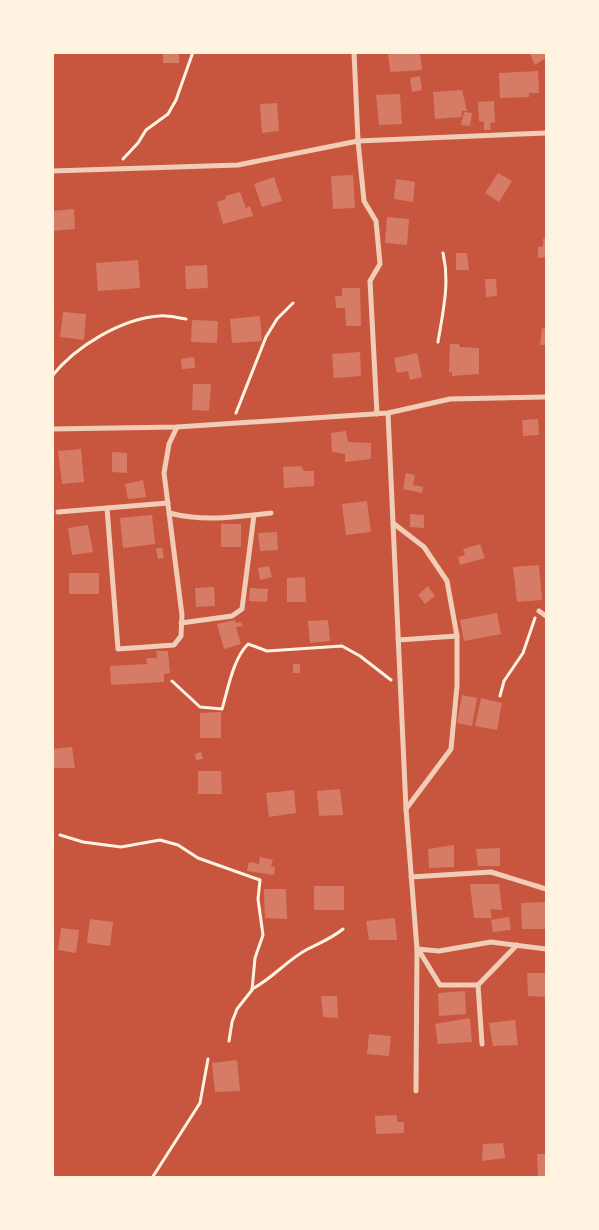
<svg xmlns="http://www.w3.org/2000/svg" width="599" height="1230" font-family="Lato,sans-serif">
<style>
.building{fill:#d67c66}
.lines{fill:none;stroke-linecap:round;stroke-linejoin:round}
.path{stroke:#fff3e0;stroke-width:3}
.minor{stroke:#f1ccb7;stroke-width:5}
</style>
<rect width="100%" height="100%" fill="#c8553d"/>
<g class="building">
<rect x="163" y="52" width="16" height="11"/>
<polygon points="388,52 420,52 422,70 390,72"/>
<polygon points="529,52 545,52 546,58 535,65"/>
<polygon points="538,71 539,93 529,93 529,97 500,98 499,73"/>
<polygon points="420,76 422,90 412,92 410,78"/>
<polygon points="462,90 467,111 462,111 461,117 435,119 433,92"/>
<polygon points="400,94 402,124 379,125 376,95"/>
<polygon points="494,101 495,122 490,123 491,130 484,130 484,122 479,121 478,102"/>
<polygon points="277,103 279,131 262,133 260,104"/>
<polygon points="464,112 472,113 470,126 461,125"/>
<polygon points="498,173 512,181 499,202 485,193"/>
<polygon points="353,175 355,208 333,209 331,176"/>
<polygon points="274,177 282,201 262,207 254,184"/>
<polygon points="396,179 415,182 413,202 394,199"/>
<polygon points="240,192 246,208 250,206 253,216 223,224 217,202 226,199 225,196"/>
<polygon points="74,209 75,229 52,231 52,211"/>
<polygon points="387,217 409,219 407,245 385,243"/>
<polygon points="546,238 546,257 538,258 538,247 543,246 543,239"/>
<polygon points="456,253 467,253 469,270 456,270"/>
<polygon points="138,260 140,288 98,291 96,263"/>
<polygon points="207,265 208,288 186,289 185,266"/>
<polygon points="485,279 496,279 497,296 486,297"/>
<polygon points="342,288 360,288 361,326 346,326 345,308 336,308 335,296 342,296"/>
<polygon points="63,312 86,314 84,340 60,337"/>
<polygon points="260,316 262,341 232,343 230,319"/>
<polygon points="192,320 218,321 217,343 191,342"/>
<polygon points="542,328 546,329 546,345 540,345"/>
<polygon points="450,344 459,344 460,347 479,348 479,374 452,376 452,372 449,372"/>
<polygon points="360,352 361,376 334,378 332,354"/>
<polygon points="417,353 422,377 410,380 408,371 397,373 394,358"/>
<polygon points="194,357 195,368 182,369 181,359"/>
<polygon points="193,384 211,384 209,411 192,410"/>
<polygon points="538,419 539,435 523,436 522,420"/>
<polygon points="346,431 348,442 371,443 371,459 345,462 345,454 332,452 331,433"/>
<polygon points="81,449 84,482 62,484 58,451"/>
<polygon points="112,452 127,453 127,473 112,472"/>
<polygon points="301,466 304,471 314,471 314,486 284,488 283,467"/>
<polygon points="406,473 415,475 413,485 423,487 422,493 403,489"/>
<polygon points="143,480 146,497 128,499 125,484"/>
<polygon points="367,501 371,532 346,535 342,504"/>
<polygon points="410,514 424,515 424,528 410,527"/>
<polygon points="152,515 155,544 123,548 120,518"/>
<rect x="221" y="524" width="20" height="23"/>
<polygon points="88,525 93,552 72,555 68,528"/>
<polygon points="277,532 278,550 260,551 258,533"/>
<polygon points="480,544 485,558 460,565 458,557 465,555 463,549"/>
<polygon points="156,548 162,548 164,558 158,559"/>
<polygon points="539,565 542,600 517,602 513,567"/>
<polygon points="269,566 272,577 260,580 258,568"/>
<rect x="69" y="573" width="30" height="21"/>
<polygon points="305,577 306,602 287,602 287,578"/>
<polygon points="428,586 435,596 425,604 418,595"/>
<polygon points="214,587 215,606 196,607 195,588"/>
<polygon points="250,588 268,589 267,602 249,601"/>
<polygon points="497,613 501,634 464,641 460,620"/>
<polygon points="235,620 236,623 241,622 243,626 236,627 241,644 224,649 217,624"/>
<polygon points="328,620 330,641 310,643 308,621"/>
<polygon points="156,651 168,651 170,673 164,674 164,682 111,685 110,666 147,664 146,658 157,658"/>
<rect x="293" y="664" width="7" height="9"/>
<polygon points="462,695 477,698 472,726 457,723"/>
<polygon points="481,698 502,703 497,730 475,726"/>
<polygon points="221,712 221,738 200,738 200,713"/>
<polygon points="72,747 75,768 52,768 52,749"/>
<polygon points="201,752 203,759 196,760 195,754"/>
<polygon points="198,771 221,771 222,794 198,794"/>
<polygon points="340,789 343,815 319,816 317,791"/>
<polygon points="294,790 296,813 269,817 266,793"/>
<polygon points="454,845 454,867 429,868 428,849"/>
<polygon points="500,848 500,866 478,866 476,849"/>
<polygon points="260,857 273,860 271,866 275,867 274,875 247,871 249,862 259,864"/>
<polygon points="470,884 499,884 502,910 490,909 492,918 474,918"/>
<rect x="314" y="886" width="30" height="24"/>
<polygon points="264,889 286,889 287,919 265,918"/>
<polygon points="546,902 546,929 522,929 521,903"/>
<polygon points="509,917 511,930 493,932 491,920"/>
<polygon points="395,918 397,940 369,940 366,921"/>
<polygon points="90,919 113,922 110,946 87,943"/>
<polygon points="61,928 79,930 76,953 58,950"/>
<polygon points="527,973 546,973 546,997 528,996"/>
<polygon points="465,991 466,1014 439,1016 438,993"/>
<polygon points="321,996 337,996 338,1018 323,1017"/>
<polygon points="470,1018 472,1042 438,1044 435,1024"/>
<polygon points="515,1020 518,1045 493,1046 489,1023"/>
<polygon points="369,1034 391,1036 389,1056 367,1054"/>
<polygon points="237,1060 240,1091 215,1092 212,1063"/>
<polygon points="397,1115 397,1122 404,1122 404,1133 376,1134 375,1116"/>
<polygon points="503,1143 505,1158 482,1161 483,1144"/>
<polygon points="537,1154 546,1154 546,1176 538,1176"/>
</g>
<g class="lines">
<g class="path">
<polyline points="123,159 138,143 146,130 168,114 176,100 193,52"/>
<path d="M438,342C443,311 450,283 443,253"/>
<path d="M52,376C76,346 121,319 159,316C168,315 178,318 186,319"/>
<polyline points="236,413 266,337 277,319 293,303"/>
<path d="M172,681L200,707L222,709C228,689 233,659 248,644L267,651L342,646L360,656L391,680"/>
<polyline points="500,696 504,681 523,653 535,618"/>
<polyline points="60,835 83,842 121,847 160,840 178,845 198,858 260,880 258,899 263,935 255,958 252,990 237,1009 232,1022 229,1041"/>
<path d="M252,989C272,979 286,961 306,950C319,943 331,939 343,929"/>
<polyline points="152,1178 200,1103 208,1059"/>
</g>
<g class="minor">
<polyline points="354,52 358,141 364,201 376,221 380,264 370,281 377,414"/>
<polyline points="52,171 238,165 358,141 546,133"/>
<polyline points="388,413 406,809 417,949 416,1091"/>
<polyline points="52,429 177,427 388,413 450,399 546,397"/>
<polyline points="107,508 118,649 174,645 181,636 182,615 164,473 169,444 177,427"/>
<polyline points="58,512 168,503"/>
<path d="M169,513C204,522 236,517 271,513"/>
<polyline points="393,523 424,547 447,581 457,636 457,686 451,749 406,809"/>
<polyline points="539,611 546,616"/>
<polyline points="181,623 232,616 242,609 254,515"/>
<polyline points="398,640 457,636"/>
<polyline points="411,877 491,872 546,889"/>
<polyline points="417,949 439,951 491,942 546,949"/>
<polyline points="418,949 440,985 478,985"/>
<polyline points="482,1044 478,985 517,945"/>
</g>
</g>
<rect width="599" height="1230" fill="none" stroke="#fff3e0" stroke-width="108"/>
</svg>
